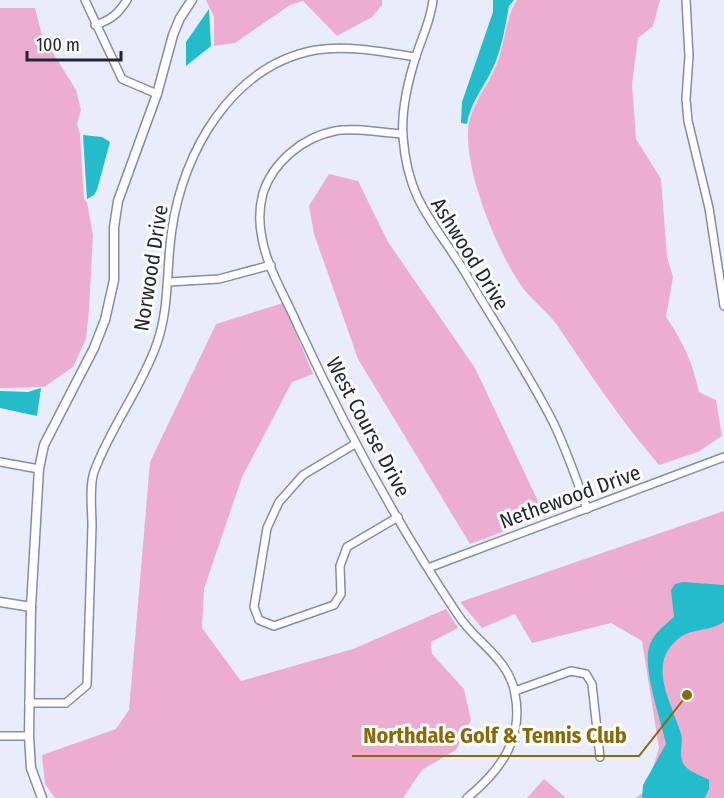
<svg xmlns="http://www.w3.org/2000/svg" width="724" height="798" font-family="'Fira Sans Condensed',sans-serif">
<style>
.green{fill:#ecadd1}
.water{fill:#24bcca}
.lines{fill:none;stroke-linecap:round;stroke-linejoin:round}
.minor-casing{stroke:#858cab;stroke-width:10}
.tertiary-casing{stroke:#858cab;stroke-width:11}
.minor{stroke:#fff;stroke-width:7}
.tertiary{stroke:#fff;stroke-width:8}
.labels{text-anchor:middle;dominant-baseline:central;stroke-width:6;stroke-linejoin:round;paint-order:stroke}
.street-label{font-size:21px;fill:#232632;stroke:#fff}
.leader{fill:none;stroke:#896a09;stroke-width:2}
.callout-dot{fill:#896a09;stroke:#fff;stroke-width:2}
.callout-label{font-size:22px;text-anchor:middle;font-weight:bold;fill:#896a09;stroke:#fff;stroke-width:6;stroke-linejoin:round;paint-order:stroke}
</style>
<rect width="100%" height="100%" fill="#e9edfb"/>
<g class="green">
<polygon points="206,0 382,0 382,5 372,17 337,36 303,1 290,5 235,43 214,46 214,17"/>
<path d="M517,0H660L653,26L638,38L632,84L636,139L661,179L667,257L673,277L666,317C683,341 693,364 699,392L716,400L722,436L698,452L659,465C621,421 590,374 557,325C546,310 530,299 520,284C496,248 466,174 468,131C469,106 490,84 498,61C505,41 506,16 517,0Z"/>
<polygon points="0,8 35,8 42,35 76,90 81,110 77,124 80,134 84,199 87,202 93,235 89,310 86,339 73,367 44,387 0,388"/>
<polygon points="329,174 358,181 388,242 475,368 545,516 470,544 358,359 314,234 309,206"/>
<polygon points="283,303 313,374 292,382 242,477 204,589 202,628 241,681 353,649 446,609 458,628 431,642 432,654 464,689 471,720 456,750 422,770 403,798 55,798 45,784 42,755 116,729 129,710 150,462 216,324"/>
<polygon points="724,511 724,798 635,798 646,791 659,748 642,641 611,623 532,643 515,614 482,628 460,602"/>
<polygon points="544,779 566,798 527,798"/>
</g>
<g class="water">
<path d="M493,0H514L509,6C505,28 501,54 490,74C481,91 470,105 467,124L461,123L462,102L493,12Z"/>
<polygon points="209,9 211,46 186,66 186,42"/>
<polygon points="83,135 102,137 110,142 97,190 94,195 87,199"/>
<polygon points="41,388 37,416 0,408 0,391 28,392"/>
<path d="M683,582L724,585V622C706,634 688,625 671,646C650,671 674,708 681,734C684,744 677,757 685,766C690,772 702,776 709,780V789L705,798H642L643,785L666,744C661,720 641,666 650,644C655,632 665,625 674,617L671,590L675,584Z"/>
</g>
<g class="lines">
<g class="minor-casing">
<g id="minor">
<polyline points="85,0 122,79 157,94"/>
<path d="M433,0C431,20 422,37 416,56C408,81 401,111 403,137C408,205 437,224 469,279C497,327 529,374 554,424C567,452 577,480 587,509"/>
<polyline points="686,0 689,56 686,99 688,121 709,208 724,306"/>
<path d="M95,25C111,20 118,14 127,0"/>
<path d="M403,134C382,133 355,127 335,131C303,137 273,162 263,193C259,208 259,224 262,238C267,268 286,298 298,326C344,426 397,524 458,615C476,643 509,658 515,694C524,739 500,771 467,798"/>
<polyline points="169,282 219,279 271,265"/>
<polyline points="355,444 303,475 279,502 267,528 254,607 259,620 274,626 334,605 341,594 340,566 347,547 398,517"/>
<polyline points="0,462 39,469"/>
<polyline points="428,568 724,457"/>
<polyline points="515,691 571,671 586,674 592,684 600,757"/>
<path d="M29,703H66L87,685C89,632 90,579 92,526C92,510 89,487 94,472C110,428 140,390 156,346C170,309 166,267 172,229C183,152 232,65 316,50C349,45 383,52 416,57"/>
<polyline points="0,736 29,736"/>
</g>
</g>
<g class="tertiary-casing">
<g id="tertiary">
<polyline points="0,602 31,607"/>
<polyline points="42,798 31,768 29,736 31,607 39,469 44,445 94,348 105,320 114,280 114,227 118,201 157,94 173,35 180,18 192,0"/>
</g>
</g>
<use href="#minor" class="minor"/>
<use href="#tertiary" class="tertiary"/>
</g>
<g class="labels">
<g class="street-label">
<text transform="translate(470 254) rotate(58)">Ashwood Drive</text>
<text transform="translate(151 268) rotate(-81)">Norwood Drive</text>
<text transform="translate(368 427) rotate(62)">West Course Drive</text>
<text transform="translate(570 497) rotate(-20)">Nethewood Drive</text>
</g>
</g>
<path class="leader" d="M687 695L639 756H352"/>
<circle class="callout-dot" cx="687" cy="695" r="6"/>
<g class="callout-label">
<text x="495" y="743">Northdale Golf &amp; Tennis Club</text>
</g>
<path d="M27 51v9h94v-9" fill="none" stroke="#232632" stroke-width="3"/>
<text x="36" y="51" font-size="18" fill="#232632" stroke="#ffffff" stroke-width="4.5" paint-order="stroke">100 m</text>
</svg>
